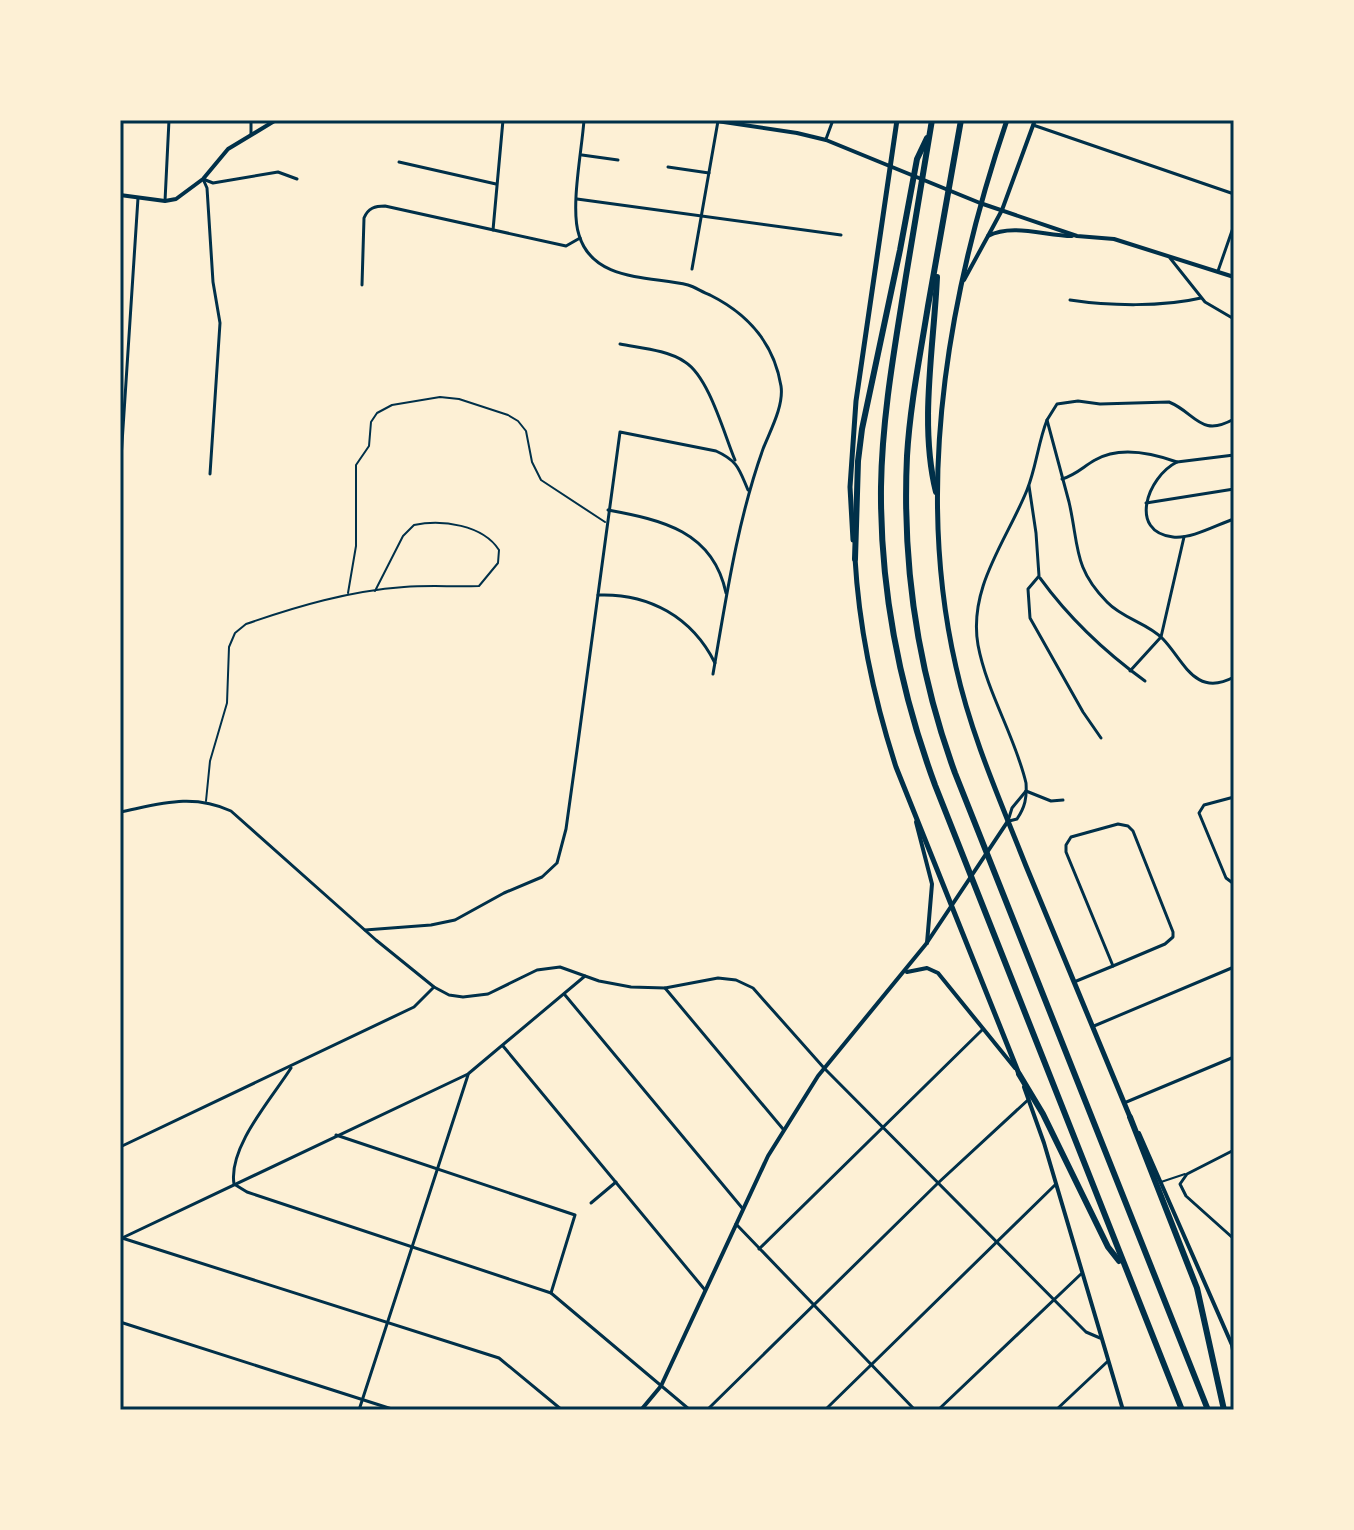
<svg xmlns="http://www.w3.org/2000/svg" width="1354" height="1530" font-family="'Golos Text',sans-serif">
<style>
.lines{fill:none;stroke-linecap:round;stroke-linejoin:round}
.service{stroke:#003049;stroke-width:2}
.minor{stroke:#003049;stroke-width:3}
.tertiary{stroke:#003049;stroke-width:4}
.secondary{stroke:#003049;stroke-width:4}
.primary{stroke:#003049;stroke-width:5}
.motorway{stroke:#003049;stroke-width:6}
.neatline{fill:none;stroke:#003049;stroke-width:3}
</style>
<rect width="100%" height="100%" fill="#fdf0d5"/>
<g class="lines">
<g class="service">
<polyline points="348,593 356,546 356,465 369,446 371,422 377,413 392,405 440,397 459,399 508,415 518,421 526,431 532,462 541,480 605,522"/>
<path d="M206,801L210,761L227,703L229,647L235,633L246,624C298,606 349,591 404,587C429,585 454,587 479,586L498,563L499,550C483,525 442,519 414,525L403,536L375,591"/>
<polyline points="1161,1182 1185,1174"/>
</g>
<g class="minor">
<path d="M584,120C582,150 570,208 579,235C593,282 650,276 688,285C695,287 702,292 710,295C748,314 774,343 781,386C784,406 770,431 763,449C737,522 726,599 713,674"/>
<polyline points="1033,125 1234,194"/>
<polyline points="251,134 251,120"/>
<polyline points="826,139 833,120"/>
<polyline points="582,155 618,160"/>
<polyline points="399,162 496,184"/>
<polyline points="668,167 709,173"/>
<polyline points="203,179 207,188 213,282 220,323 210,474"/>
<polyline points="203,179 213,183 278,172 297,179"/>
<polyline points="577,199 841,235"/>
<polyline points="165,201 169,120"/>
<polyline points="493,230 503,120"/>
<polyline points="1170,258 1205,302 1234,319"/>
<polyline points="692,269 718,121"/>
<polyline points="1218,271 1234,225"/>
<path d="M362,285L364,218C368,208 375,206 385,206L566,246L580,238"/>
<path d="M1070,300C1109,306 1163,307 1201,298"/>
<path d="M620,344C640,348 668,350 685,362C709,377 724,434 735,460"/>
<path d="M1234,419C1200,438 1196,413 1169,402L1100,404L1078,401L1057,404L1047,420C1054,447 1062,475 1069,502C1079,545 1073,568 1107,602C1123,619 1148,623 1163,639C1184,661 1195,698 1234,677"/>
<path d="M1234,455L1177,462C1147,477 1128,532 1173,537C1192,539 1216,525 1234,519"/>
<polyline points="120,474 138,198"/>
<path d="M1062,479C1076,475 1084,466 1095,460C1119,446 1152,453 1177,462"/>
<polyline points="1029,486 1036,533 1039,576 1028,589 1030,618 1083,712 1101,738"/>
<polyline points="1146,503 1234,489"/>
<path d="M608,510C662,520 713,531 726,593"/>
<path d="M1040,578C1069,618 1105,652 1145,681"/>
<path d="M598,595C649,593 692,617 715,663"/>
<polyline points="1130,671 1161,637 1184,537"/>
<polyline points="1026,791 1051,801 1063,800"/>
<polyline points="1234,797 1204,805 1199,813 1226,878 1234,884"/>
<path d="M120,812C160,804 192,793 231,811L376,940L434,987L449,995L463,997L488,994L537,970L560,967L599,981L631,987L665,988L718,978L736,980L753,988L824,1068L1086,1332L1100,1338"/>
<polyline points="1008,821 1012,808 1026,791"/>
<path d="M1009,821L1017,819C1025,807 1027,798 1026,783C1015,736 987,693 978,645C968,587 1007,540 1027,490C1036,468 1038,443 1047,420"/>
<polygon points="1118,824 1128,826 1133,831 1173,932 1173,937 1165,944 1113,966 1066,852 1066,845 1071,837"/>
<path d="M365,930L431,925L455,920L504,893L542,877L557,863L566,829L577,750L620,432L716,451C738,461 739,469 748,490"/>
<polyline points="1074,982 1113,966"/>
<polyline points="665,988 783,1129"/>
<polyline points="565,995 743,1209"/>
<polyline points="1094,1026 1234,967"/>
<polyline points="503,1046 705,1290"/>
<path d="M291,1068C272,1098 228,1147 234,1184L247,1192L551,1293L690,1410"/>
<polyline points="1124,1103 1234,1057"/>
<polyline points="336,1135 575,1215 551,1293"/>
<polyline points="120,1147 414,1007 434,987"/>
<polyline points="1234,1150 1187,1174 1180,1184 1186,1196 1234,1239"/>
<polyline points="591,1203 616,1182"/>
<polyline points="736,1224 915,1410"/>
<polyline points="122,1238 499,1358 562,1410"/>
<polyline points="120,1239 468,1074 585,976"/>
<polyline points="759,1249 982,1030"/>
<polyline points="120,1322 395,1410"/>
<polyline points="1232,1341 1234,1330"/>
<polyline points="359,1410 468,1075"/>
<polyline points="707,1410 938,1183 1029,1099"/>
<polyline points="825,1410 1056,1184"/>
<polyline points="938,1410 1081,1274"/>
<polyline points="1056,1410 1107,1362"/>
</g>
<g class="tertiary">
<polyline points="988,236 1002,210 1035,120"/>
<polyline points="1024,1087 1044,1143 1123,1410"/>
<polyline points="1139,1133 1232,1345 1234,1355"/>
</g>
<g class="secondary">
<polyline points="710,120 797,133 826,140 980,203 1077,236 1114,239 1234,277"/>
<polyline points="120,195 165,201 176,199 203,179 228,149 276,120"/>
<path d="M964,280L988,236C1012,223 1046,236 1072,236"/>
<polyline points="916,822 932,884 927,943"/>
<polyline points="907,972 927,968 938,973 1015,1068"/>
<polyline points="641,1410 661,1386 768,1156 818,1076 926,944 1008,821"/>
</g>
<g class="primary">
<path d="M1007,120C948,294 914,485 956,667C971,735 1000,800 1026,866C1061,950 1095,1033 1130,1117"/>
<polyline points="853,540 850,487 856,401 897,120"/>
<path d="M855,558C859,629 874,699 896,767L1019,1074"/>
</g>
<g class="motorway">
<path d="M932,120C923,172 915,224 906,276C895,346 882,416 881,487C880,590 900,690 935,785L1182,1410"/>
<path d="M961,120C950,182 939,244 928,306C920,356 910,406 907,456C902,564 918,672 955,773L1208,1410"/>
<path d="M936,492C919,425 934,345 937,277"/>
<polyline points="855,559 858,461 862,429 900,250 917,159 927,138"/>
<polyline points="1019,1074 1043,1114 1108,1247 1119,1261"/>
<polyline points="1130,1117 1197,1288 1224,1410"/>
</g>
</g>
<rect width="1354" height="1530" fill="none" stroke="#fdf0d5" stroke-width="244"/>
<rect x="122" y="122" width="1110" height="1286" class="neatline"/>
</svg>
